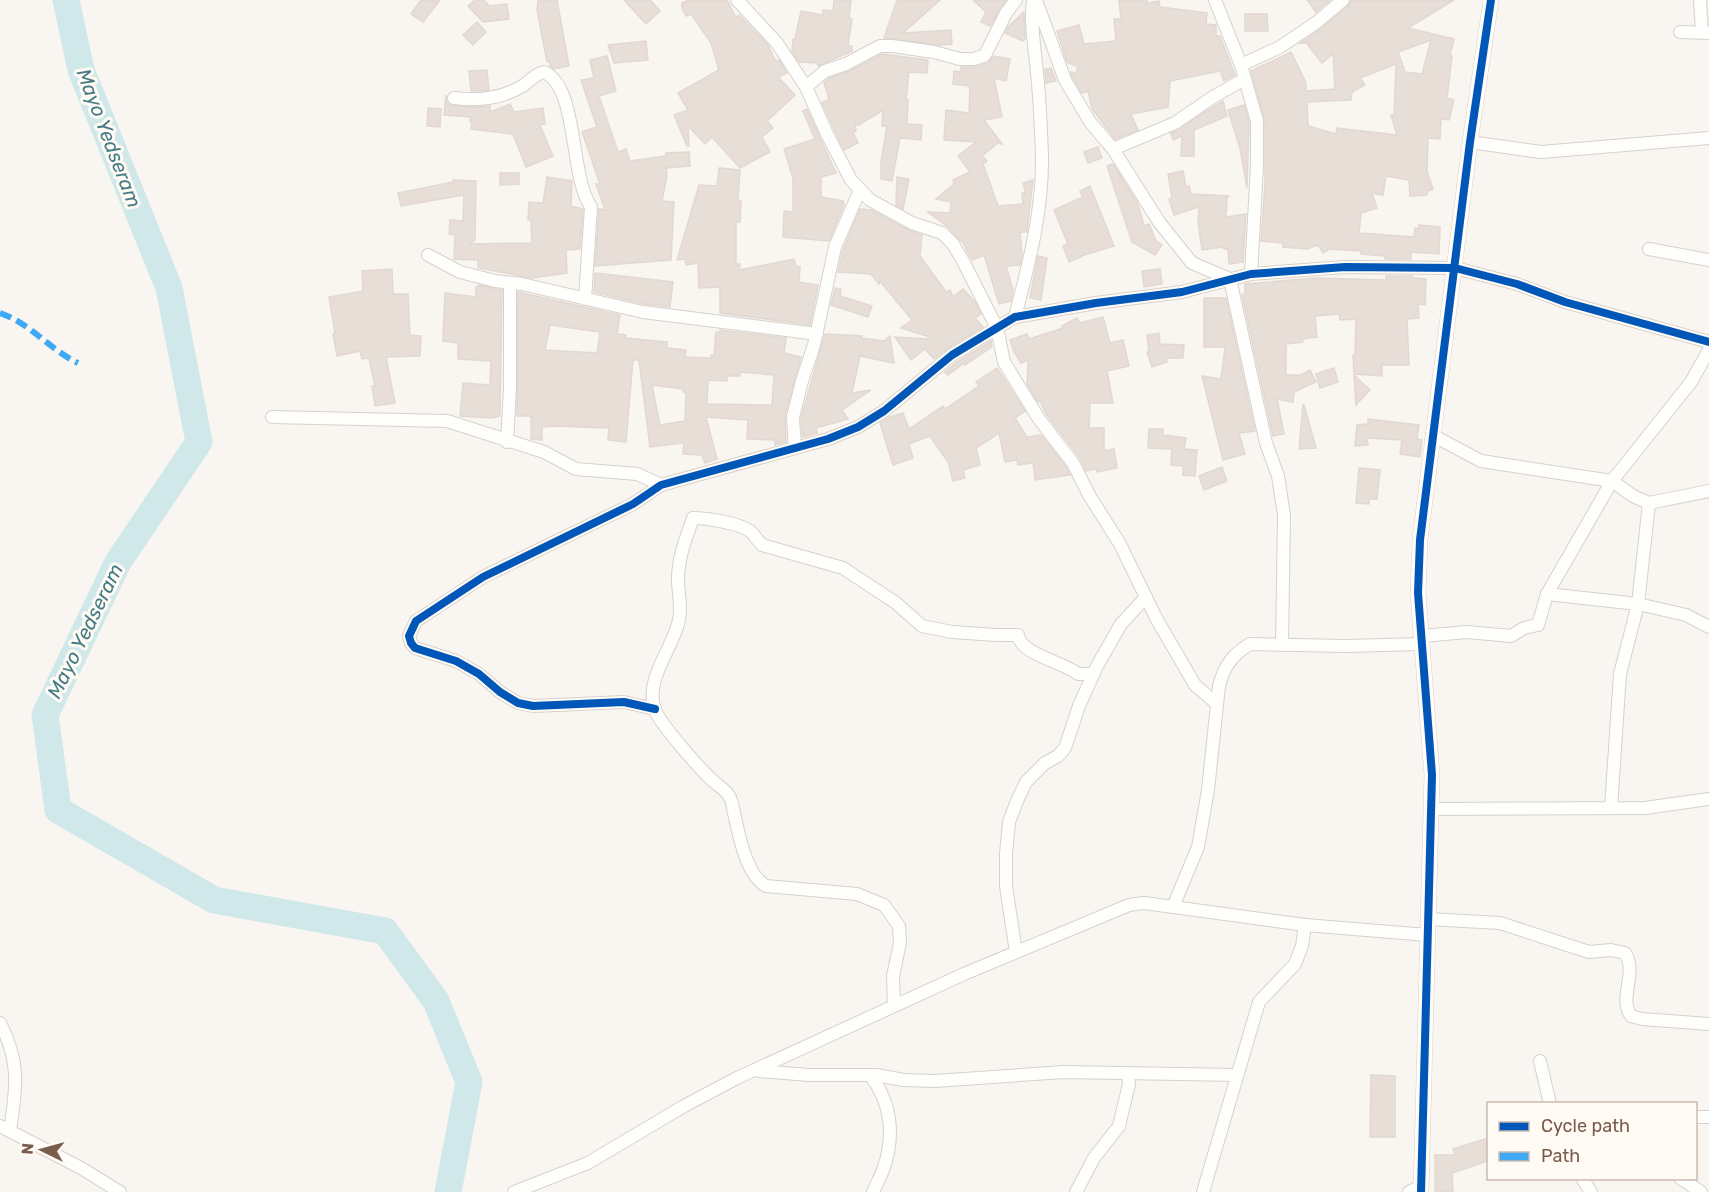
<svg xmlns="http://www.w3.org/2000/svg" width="1709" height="1192" font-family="Rubik,sans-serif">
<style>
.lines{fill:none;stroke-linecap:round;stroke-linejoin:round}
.river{stroke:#d0e8ea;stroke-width:27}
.building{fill:#e6ded7;stroke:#e2d8d2;stroke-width:1.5;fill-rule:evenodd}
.minor-casing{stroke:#d7d1cb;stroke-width:14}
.tertiary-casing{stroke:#d7d1cb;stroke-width:16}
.minor{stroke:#fefefd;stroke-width:12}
.tertiary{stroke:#fefefd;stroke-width:15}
.quiet{stroke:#3fa9f5;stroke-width:6;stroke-dasharray:12 6;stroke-linecap:butt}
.cycleway-casing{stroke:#fffaf3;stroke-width:11}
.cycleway{stroke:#0057b8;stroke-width:8}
.labels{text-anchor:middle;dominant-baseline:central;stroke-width:6;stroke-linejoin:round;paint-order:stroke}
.water-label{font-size:20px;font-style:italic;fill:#437c86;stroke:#fffaf3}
</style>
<rect width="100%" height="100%" fill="#f9f5f0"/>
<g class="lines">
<polyline class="river" points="66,0 81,70 169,288 199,442 118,562 45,715 58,810 214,900 385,931 436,1001 469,1082 448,1192"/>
</g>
<g class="building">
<polygon points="421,0 440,0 423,22 411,14"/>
<polygon points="475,0 484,0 489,6 507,4 509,19 483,22 468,6"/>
<polygon points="538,0 557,0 569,66 553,69 550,66 549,61 547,62 537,10"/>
<polygon points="624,0 650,0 660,11 646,24"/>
<polygon points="689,0 727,0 736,18 739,15 768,45 776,62 779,60 787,73 778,77 795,95 767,121 773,128 762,137 770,152 740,168 712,137 705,144 688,126 689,146 687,146 674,115 688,110 678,93 719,70 711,43 691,14 686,16 682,8 682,3"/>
<polygon points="834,0 851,0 849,18 852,19 848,46 852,46 852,51 818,66 817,63 799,62 792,51 793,39 795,39 801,11 823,15 823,10 833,11"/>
<polygon points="897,0 940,0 903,33 951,30 952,44 940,45 884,38"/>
<polygon points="973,0 1006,0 990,26 981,22 986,12"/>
<polygon points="1119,0 1147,0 1146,3 1159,1 1160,7 1207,13 1206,24 1216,25 1216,36 1220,36 1235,75 1224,81 1220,71 1170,81 1168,107 1131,114 1138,130 1115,139 1092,109 1088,91 1082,93 1072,76 1071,72 1076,73 1078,67 1067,62 1057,31 1079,25 1084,44 1116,41 1114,19 1121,19"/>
<polygon points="1307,0 1330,0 1316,12"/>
<path d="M1351,0H1454L1408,28L1454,39L1450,55L1452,56L1447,98L1454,100L1449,120L1441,119L1440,139L1428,138L1427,171L1433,189L1428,191L1427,195L1410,196L1409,180L1386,176L1383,195L1372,193L1377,208L1361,213L1359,233L1414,237L1415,228L1419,229V225L1440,227L1439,254L1411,252V259H1385L1384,256L1361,254V251L1330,249L1323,253L1318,245L1307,249L1283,247V243L1261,241L1265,184V121L1251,71L1291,52L1306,83V91L1335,89L1333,54L1322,63L1307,44L1309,43H1300L1322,28L1348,6ZM1431,40L1422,74L1405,72L1398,52ZM1396,64L1394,115H1391L1397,135L1337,128L1336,134L1308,126L1307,102L1351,100L1352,92L1365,85L1360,78Z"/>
<polygon points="1024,12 1025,39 1023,41 1005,33 1008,27"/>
<polygon points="1245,14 1267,14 1268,31 1245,31"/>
<polygon points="477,22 486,32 473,45 463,35"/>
<polygon points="646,41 648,60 614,63 608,45"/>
<polygon points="882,54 928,60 927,73 909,72 906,100 908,100 907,124 922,125 921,140 900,138 892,181 881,179 881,162 887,126 882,126 883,110 859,125 855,125 856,131 853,132 858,143 844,150 822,103 829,99 824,83 829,78 850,71"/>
<polygon points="607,56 616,91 599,96 618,152 626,149 630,161 666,156 666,153 689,152 690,166 666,168 667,176 662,201 674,202 671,260 595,266 599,209 605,210 596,184 600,184 582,132 597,127 581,80 594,78 590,60"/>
<polygon points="994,56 1010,59 1006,81 994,78 1002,117 984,120 1002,144 998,143 982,156 987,161 983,164 998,206 1023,204 1022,193 1026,193 1023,183 1033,180 1027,232 1020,232 1022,254 1020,265 1006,266 1013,290 1011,301 999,304 984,255 972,260 963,243 948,227 928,212 950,213 951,202 936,199 954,184 953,180 970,172 958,156 976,142 944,140 946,110 969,113 970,86 953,84 954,71 961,72 961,67 974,67 988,63"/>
<polygon points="1051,68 1056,81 1046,83 1045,69"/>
<polygon points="487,70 489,90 471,91 469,71"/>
<polygon points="446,95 446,101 450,105 472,107 490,106 490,112 510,104 514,112 543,108 545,124 540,125 553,156 526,167 513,134 471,129 472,121 470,121 470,117 444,115"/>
<polygon points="1223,101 1227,116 1194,130 1194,156 1181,156 1182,136 1173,140 1171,133"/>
<polygon points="1244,105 1249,122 1247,188 1240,148 1228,110"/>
<polygon points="428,108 441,109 440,127 427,126"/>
<polygon points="807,109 836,173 821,177 821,197 843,201 844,205 829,241 783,237 784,211 793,212 793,178 784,149 815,139 803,111"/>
<polygon points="1098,147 1102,158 1088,163 1084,152"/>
<polygon points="1113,164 1138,204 1144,226 1149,224 1156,241 1162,245 1155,255 1132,242 1107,166"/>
<polygon points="719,168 740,170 738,201 741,201 740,222 736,222 736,264 740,264 739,270 794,259 796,266 800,267 799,282 818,285 810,325 720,313 720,287 699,288 698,263 686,265 685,259 677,260 699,185 717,186"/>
<polygon points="1183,171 1186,187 1189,186 1191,194 1229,196 1227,198 1226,217 1246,214 1243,262 1229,264 1228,249 1224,249 1223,247 1202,250 1198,222 1199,207 1174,215 1169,199 1172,198 1168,174"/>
<polygon points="500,173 519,173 519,184 500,185"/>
<polygon points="547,177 572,181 571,206 583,209 580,249 566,250 567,273 532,278 478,268 478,260 454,259 455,235 449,234 450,220 463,221 464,195 401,206 398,193 453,182 453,180 476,181 475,240 470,244 532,243 531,220 528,220 529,202 543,203"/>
<polygon points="897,177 909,179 903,209 896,205"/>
<polygon points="1090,186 1114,246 1081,256 1081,257 1069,262 1063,246 1068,244 1054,210 1083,197 1080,191"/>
<polygon points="860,209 871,210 908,230 922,235 920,256 946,292 950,290 953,297 963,289 975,302 981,314 975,318 983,327 948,348 934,359 925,349 911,360 895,337 930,339 930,337 901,328 912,320 880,281 879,284 871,274 838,272 843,250"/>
<polygon points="1038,256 1047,258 1041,300 1030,298"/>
<polygon points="392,269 393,294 408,294 410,335 421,336 420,356 386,357 395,403 375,406 372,386 375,386 369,358 362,359 360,351 337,356 333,334 335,333 329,297 363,291 362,271"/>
<polygon points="1160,269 1162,284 1144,287 1142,271"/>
<polygon points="595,273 673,282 670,307 644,304 594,292"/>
<polygon points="1386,276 1412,276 1412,278 1426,279 1425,305 1418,304 1419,318 1407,319 1409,365 1382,365 1382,376 1354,374 1353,355 1355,355 1356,319 1340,320 1339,314 1315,316 1317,337 1302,339 1303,342 1286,344 1286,375 1301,375 1310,370 1316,382 1294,392 1293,402 1277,399 1284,434 1273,436 1242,295 1245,294 1245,284 1315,278 1386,280"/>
<polygon points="479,285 502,290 500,416 492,418 460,416 463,383 490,385 491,361 458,359 458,343 443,341 445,293 476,297 476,287"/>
<polygon points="835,288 841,289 840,296 872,306 868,317 831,305"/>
<path d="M518,292L620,315L617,334L626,335L625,338L667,342V348L686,350L685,357L711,358V355H714L716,332H720V330L786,338L784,353L801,357L785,415L786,442L775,445V440L747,439L748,420L706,417L717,459L705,463L702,455L683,454L684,443L650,447L639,360H633L626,442L608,440L609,428L553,426L542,427V440L531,439V416H517ZM550,325L600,332L597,353L545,350ZM740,372L774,375L772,405L707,404L708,380L727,381V376H740ZM652,385L683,389V392H686L685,421L660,425Z"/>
<polygon points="1204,298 1226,298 1255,431 1239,433 1245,454 1223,460 1202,376 1221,379 1225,347 1204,347"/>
<polygon points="1103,317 1110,343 1123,340 1129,366 1107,371 1113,403 1090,403 1089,428 1104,428 1104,451 1114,449 1117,468 1097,472 1096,469 1086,471 1080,458 1046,414 1040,401 1038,402 1027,384 1028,360 1021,363 1014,352 1010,340 1027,334 1029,339 1063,328 1062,326 1077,318 1080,323"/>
<polygon points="1159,333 1160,344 1184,345 1183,358 1166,358 1167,362 1152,367 1147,352 1149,352 1147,335"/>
<polygon points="825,334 862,336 861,338 884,341 890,336 894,363 860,356 852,393 871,390 842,410 848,419 816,428 817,433 803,437 801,418"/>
<polygon points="991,341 992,347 965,365 964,363 948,375 945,372 957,362"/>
<polygon points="997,368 1025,411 1015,418 1027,437 1041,435 1066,467 1070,475 1035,480 1033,463 1018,465 1017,460 1005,462 999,433 976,448 980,465 963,470 965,478 953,481 948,462 930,436 909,444 913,458 893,465 880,423 890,417 903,413 909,429 943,406 945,409 979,386 976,382"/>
<polygon points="1334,368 1338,382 1320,388 1316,374"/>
<polygon points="1354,375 1370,390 1356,405"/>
<polygon points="1303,405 1304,405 1316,448 1299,449"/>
<polygon points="1368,419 1419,425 1417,439 1422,440 1420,457 1400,454 1402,440 1367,438 1368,445 1355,446 1357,425 1368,424"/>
<polygon points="1149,429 1163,429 1163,435 1186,438 1184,449 1197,450 1195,476 1183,475 1183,466 1171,465 1172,449 1148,448"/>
<polygon points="1222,467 1227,481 1204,490 1199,476"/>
<polygon points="1359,468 1380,470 1377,499 1369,499 1369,504 1356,503"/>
<polygon points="1371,1075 1395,1076 1395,1137 1370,1137"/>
<polygon points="1488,1138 1488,1161 1452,1173 1453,1192 1435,1192 1435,1155 1455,1155 1453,1149"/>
</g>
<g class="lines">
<g class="minor-casing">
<g id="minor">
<polyline points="737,0 777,43 806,87 827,134 851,180 870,200 912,223 942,233 953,244 963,261 997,328 1004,362 1039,419 1073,463 1089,495 1120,544 1156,618 1195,685 1217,704"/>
<polyline points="1036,0 1065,80 1090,122 1113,149 1159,222 1192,263 1230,279"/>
<polyline points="1215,0 1241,65 1257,121 1257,165 1251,274"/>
<polyline points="1700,0 1702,32"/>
<polyline points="1680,32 1708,33"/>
<polyline points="1241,65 1280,47 1317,22 1343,0"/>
<polyline points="806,87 825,71 846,64 880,46 892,46 934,52 960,59 974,59 985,55 1006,13 1016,0"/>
<path d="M454,98C478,101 502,99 524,85C531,80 535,74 544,72C579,88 569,175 591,207L585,299"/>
<polyline points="1470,142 1541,152 1709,138"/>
<polyline points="1113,149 1175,123 1213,97 1243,80"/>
<polyline points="1649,249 1709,260"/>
<polyline points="428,255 460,272 495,281 522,284 643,312 817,334"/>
<polyline points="1230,279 1266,443 1278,476 1284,515 1282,645"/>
<path d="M1015,317C1029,263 1043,211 1042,155C1041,128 1040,100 1037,73C1035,49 1030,24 1033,0"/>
<polyline points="272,417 447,421 544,452 576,469 637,474 661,485"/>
<polyline points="1432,435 1481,461 1612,481 1633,496 1649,503 1709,491"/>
<polyline points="507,442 510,389 510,283"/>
<polyline points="795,448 793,417 802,381 814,345 835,247 860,190"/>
<polyline points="1547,594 1638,604 1686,615 1709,627"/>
<polyline points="1422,636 1467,632 1511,636 1524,628 1538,625 1547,594 1612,481 1691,382 1709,350"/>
<polyline points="655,709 624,702 533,706 518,703 500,692 479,674 456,661 415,648 411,643 409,636 416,621 483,577 633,504 661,485 828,439 858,427 884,411 952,355 1015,317 1096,303 1182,292 1251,274 1345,267 1455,268 1517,284 1565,302 1709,342"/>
<polyline points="1611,808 1620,674 1638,604 1649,503"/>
<polyline points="1432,809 1645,808 1709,799"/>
<path d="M1173,907L1198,847L1208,790L1219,686C1224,666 1233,654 1250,644L1346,646L1422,644"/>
<path d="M1428,919L1500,923L1589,952L1611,950L1625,953C1638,972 1618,998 1631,1016L1642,1019L1709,1024"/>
<polyline points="1016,952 1006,886 1006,854 1009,822 1017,801 1026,782 1045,763 1058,756 1065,748 1079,706 1097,666 1121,624 1146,597"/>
<path d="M894,1005L893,976L900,943L899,926L884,905L857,894L766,886C746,875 739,835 734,813C733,808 732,800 729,796C726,790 717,785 712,780C699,768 661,725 655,710C644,679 673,649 679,620C682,607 678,593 678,579C678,558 686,538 693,518C707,518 738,523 750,531C754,534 757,540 762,545L843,568L896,603L922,626L952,632L996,635H1018C1021,655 1064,662 1078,674H1093"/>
<path d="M0,1023C21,1062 16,1090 10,1131"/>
<polyline points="1540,1061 1550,1104"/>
<polyline points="759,1071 809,1075 876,1075 904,1080 935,1081 1064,1072 1237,1075"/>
<path d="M870,1075C892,1103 895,1137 883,1170C880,1178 876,1185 873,1192"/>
<polyline points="1696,1117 1709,1117"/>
<polyline points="0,1126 81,1168 120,1192"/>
<polyline points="1582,1178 1591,1192"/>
<polyline points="1680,1178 1701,1192"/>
<polyline points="514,1192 588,1163 684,1106 737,1078 964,974 1129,905 1144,903 1305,925 1428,935"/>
<polyline points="1076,1192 1094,1158 1119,1126 1129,1084 1128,1074"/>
<polyline points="1203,1192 1259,1002 1295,964 1302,946 1305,925"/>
<polyline points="1409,1192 1421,1186"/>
</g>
</g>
<g class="tertiary-casing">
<polyline id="tertiary" points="1421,1192 1432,775 1418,593 1420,540 1470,142 1491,0"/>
</g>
<use href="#minor" class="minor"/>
<use href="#tertiary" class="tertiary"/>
<path class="quiet" d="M0,313C30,323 50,350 78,363"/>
<g class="cycleway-casing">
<g id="cycleway">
<polyline points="655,709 624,702 533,706 518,703 500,692 479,674 456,661 415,648 411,643 409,636 416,621 483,577 633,504 661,485 828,439 858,427 884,411 952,355 1015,317 1096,303 1182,292 1251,274 1345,267 1455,268 1517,284 1565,302 1709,342"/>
<polyline points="1421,1192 1432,775 1418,593 1420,540 1470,142 1491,0"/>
</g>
</g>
<use href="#cycleway" class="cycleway"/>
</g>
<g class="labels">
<g class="water-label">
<text transform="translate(109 138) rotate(69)">Mayo Yedseram</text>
<text transform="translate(85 631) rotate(-64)">Mayo Yedseram</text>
</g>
</g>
<rect x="1487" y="1102" width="210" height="78" fill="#fffaf3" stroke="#cabbb1" stroke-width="1.5"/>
<rect x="1499" y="1122" width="30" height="9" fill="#0057b8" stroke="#cabbb1" stroke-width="1.5"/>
<text x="1541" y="1132" font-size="18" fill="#7a5c4d">Cycle path</text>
<rect x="1499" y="1152" width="30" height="9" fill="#3fa9f5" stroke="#cabbb1" stroke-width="1.5"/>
<text x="1541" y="1162" font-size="18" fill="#7a5c4d">Path</text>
<g transform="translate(42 1150) rotate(275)" stroke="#fffaf3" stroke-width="4.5" paint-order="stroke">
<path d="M0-4.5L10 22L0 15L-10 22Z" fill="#7a5c4d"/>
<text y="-9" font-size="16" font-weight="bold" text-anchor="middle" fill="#7a5c4d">N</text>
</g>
</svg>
